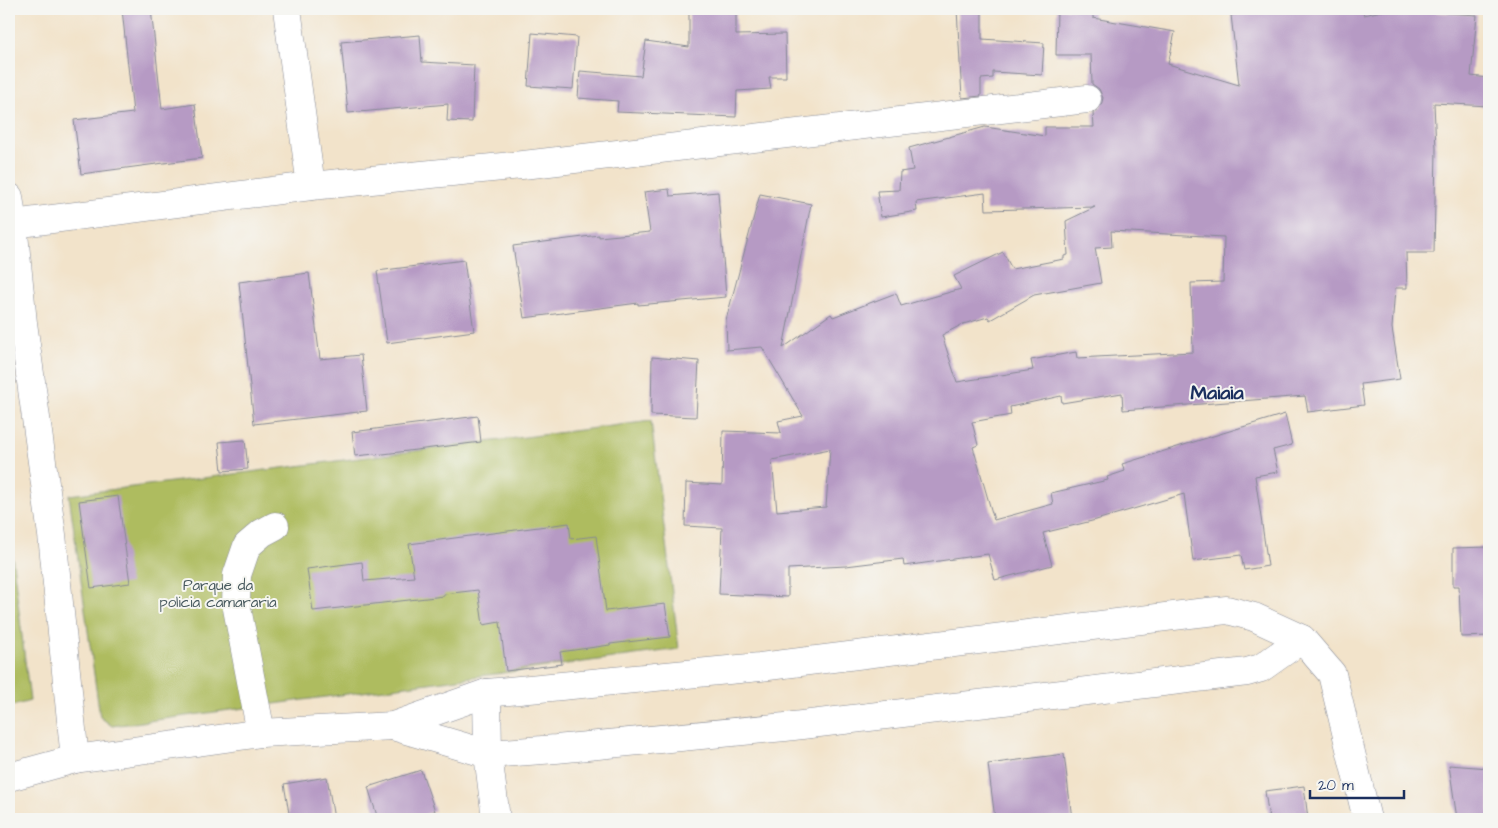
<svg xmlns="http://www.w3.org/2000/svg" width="1498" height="828" font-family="'Architects Daughter',sans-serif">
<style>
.green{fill:#aebc5f;stroke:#64765e}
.building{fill:#b69ac4;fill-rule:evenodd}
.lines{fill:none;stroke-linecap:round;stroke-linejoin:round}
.minor-casing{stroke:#868994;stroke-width:29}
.minor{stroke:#fff;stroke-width:28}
.labels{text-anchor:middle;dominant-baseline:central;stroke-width:4;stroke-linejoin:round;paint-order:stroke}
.park-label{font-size:15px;fill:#47595e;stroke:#f6f6f2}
.district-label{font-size:20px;font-weight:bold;fill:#1b2f5e;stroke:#f6f6f2}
</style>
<rect width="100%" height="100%" fill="#f6f6f2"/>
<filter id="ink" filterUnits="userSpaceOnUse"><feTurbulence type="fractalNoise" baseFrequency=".02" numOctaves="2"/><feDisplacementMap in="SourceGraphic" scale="10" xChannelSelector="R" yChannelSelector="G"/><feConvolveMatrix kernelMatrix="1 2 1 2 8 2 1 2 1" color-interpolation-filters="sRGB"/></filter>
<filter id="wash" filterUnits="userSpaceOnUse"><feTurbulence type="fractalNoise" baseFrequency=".0096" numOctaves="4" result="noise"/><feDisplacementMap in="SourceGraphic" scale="20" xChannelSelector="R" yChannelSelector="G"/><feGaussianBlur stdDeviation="1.12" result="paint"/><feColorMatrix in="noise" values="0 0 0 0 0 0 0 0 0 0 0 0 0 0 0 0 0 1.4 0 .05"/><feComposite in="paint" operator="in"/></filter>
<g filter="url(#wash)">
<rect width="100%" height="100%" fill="#f2e3ca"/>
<g class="green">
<polygon points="651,421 679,649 112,726 100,717 69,495"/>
<polygon points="9,530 30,701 9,707"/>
</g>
<g id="blocks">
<g class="building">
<polygon points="122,9 151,9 162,109 195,104 202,158 81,174 74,120 133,113"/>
<polygon points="689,9 736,9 736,35 785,34 786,77 769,77 771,89 737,91 736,117 617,112 618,101 578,98 580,71 641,76 646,41 689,47"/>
<polygon points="957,9 982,9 982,39 1044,43 1042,75 993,72 993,78 981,79 981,96 962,98"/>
<path d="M1057,9H1093V18L1175,32L1168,64L1239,85L1231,15L1293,9H1362L1364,15L1390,9L1477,15L1471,76L1489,78V106L1434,103L1436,149L1434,253H1406L1407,288H1395L1392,328L1400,379L1361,384L1364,405L1308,412L1305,396L1123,410L1122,393L1062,403L1061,396L1010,407L1011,415L972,422L978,445L973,447L994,520L1053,504L1051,493L1108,480L1107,477L1125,471L1122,464L1285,414L1292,445L1273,450L1278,472L1255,476L1268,566L1244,570L1241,555L1193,561L1184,494L1096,520L1043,533L1052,565L995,580L988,554L904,566L903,559L846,566L788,569V597L719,594L722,528L685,526L686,483L722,485L723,431L781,433L778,421L803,416L762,347L727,350L726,320L760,194L811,204L783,348L831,314L833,317L896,293L901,306L961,289L954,276L1003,252L1012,269L1064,259V256L1068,255L1066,221L1095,207L986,210L985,193L916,202L917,211L881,217L877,191L899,190L900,172L913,170L909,148L985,127L1045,136V127H1094L1093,113L1101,106L1103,98L1099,89L1092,84L1091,55H1056ZM1111,231L1224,237L1223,282L1191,283L1193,352L1077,358L1076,352L1031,360L1033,370L957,382L942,335L963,324L988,317L990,320L1034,295L1101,283L1095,248L1112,247ZM830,449L826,507L777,511L772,460Z"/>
<polygon points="532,33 577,37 573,89 528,86"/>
<polygon points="420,35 422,62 474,65 472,122 447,121 448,104 348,113 341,42"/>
<polygon points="669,189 670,196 718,192 726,297 638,305 638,303 524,318 513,246 599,235 599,237 650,232 644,192"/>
<polygon points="464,260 474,331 387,343 377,271"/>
<polygon points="309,273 320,359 361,355 367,411 254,424 239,282"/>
<polygon points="652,357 699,361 696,417 651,415"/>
<polygon points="478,416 481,442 375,455 375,454 355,456 352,432"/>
<polygon points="245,440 248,469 222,471 219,442"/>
<polygon points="118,496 130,583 91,588 79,501"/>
<polygon points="569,523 571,539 596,536 606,611 665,604 670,637 610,644 610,645 560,652 562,664 506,671 500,622 483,625 478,590 444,594 444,596 313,611 307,569 362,562 364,581 414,577 409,544"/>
<polygon points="1489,547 1489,636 1461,637 1459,586 1453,586 1453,548"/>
<polygon points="1064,754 1072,819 995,819 988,764"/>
<polygon points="1449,765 1489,768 1489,819 1457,819"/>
<polygon points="421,770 435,811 412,819 378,819 368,787"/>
<polygon points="327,777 334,819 290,819 284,784"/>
<polygon points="1304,786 1308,819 1269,819 1265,791"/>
</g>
</g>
</g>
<g filter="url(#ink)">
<use href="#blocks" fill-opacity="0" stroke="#868994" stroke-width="1"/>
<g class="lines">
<g class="minor-casing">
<g id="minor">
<polyline points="287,9 311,186"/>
<polyline points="9,197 13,224 23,323 52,535 75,759"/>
<polyline points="13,224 311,186 532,164 1087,99"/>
<polyline points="487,693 488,754 496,819"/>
<polyline points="393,726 488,754 556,749 785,727 1247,672 1261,668 1302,639"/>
<polyline points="261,733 236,603 237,575 247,546 262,533 275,526"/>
<polyline points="9,777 75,759 261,733 393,726 487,693 760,667 1198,613 1227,610 1254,617 1302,639 1332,674 1367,819"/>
</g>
</g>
<use href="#minor" class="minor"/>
</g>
</g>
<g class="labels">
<g class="park-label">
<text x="218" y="585">Parque da<tspan x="218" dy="17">policia camararia</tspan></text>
</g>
<g class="district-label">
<text x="1217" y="393">Maiaia</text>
</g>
</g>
<rect width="1498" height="828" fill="none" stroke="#f6f6f2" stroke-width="30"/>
<path d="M1310 790v8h94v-8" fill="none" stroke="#1b2f5e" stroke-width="2.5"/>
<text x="1318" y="790" font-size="15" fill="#1b2f5e" stroke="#f6f6f2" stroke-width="4" paint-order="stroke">20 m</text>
</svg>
